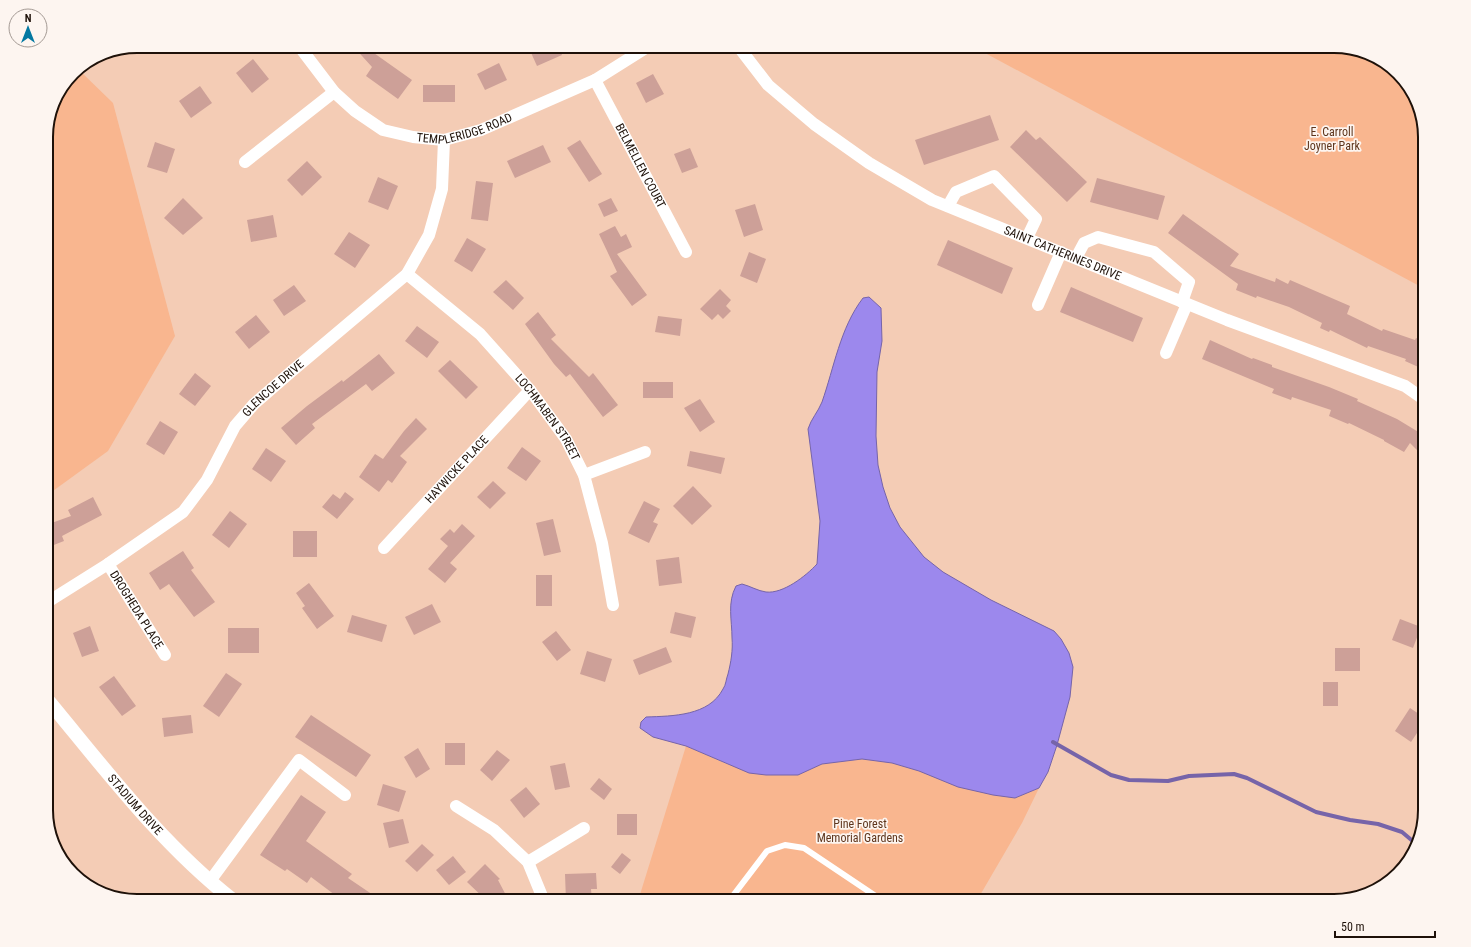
<svg xmlns="http://www.w3.org/2000/svg" width="1471" height="947" font-family="'Roboto Condensed',sans-serif">
<style>
.green{fill:#f9b68f}
.water{fill:#9c88ed;stroke:#7664a9}
.lines{fill:none;stroke-linecap:round;stroke-linejoin:round}
.stream{stroke:#7664a9;stroke-width:4}
.building{fill:#cda098}
.service{stroke:#fff;stroke-width:6}
.minor{stroke:#fff;stroke-width:12}
.tertiary{stroke:#fff;stroke-width:14}
.labels{text-anchor:middle;dominant-baseline:central;stroke-width:3.5;stroke-linejoin:round;paint-order:stroke}
.street-label{font-size:12px;fill:#1e1109;stroke:#fdf5f0}
.park-label{font-size:12px;fill:#5e351c;stroke:#fdf5f0}
.rim{fill:none;stroke:#1e1109;stroke-width:2}
</style>
<rect width="100%" height="100%" fill="#f4ccb5"/>
<g class="green">
<polygon points="972,46 1334,46 1384,61 1413,92 1425,137 1425,289"/>
<polygon points="78,69 113,103 175,336 108,451 46,496 46,131 53,102 73,73"/>
<polygon points="686,746 727,764 798,775 822,764 862,759 892,763 1015,798 1039,788 1022,823 979,897 981,901 638,901"/>
</g>
<path class="water" d="M869,297L881,308L882,341L877,372L876,436L878,465L883,487L890,508L900,527L924,557L943,572L991,600L1054,631L1061,639L1069,653L1073,667L1070,697L1057,745L1048,772L1039,788L1015,798L993,795L958,787L919,771L892,763L862,759L822,764L798,775H766L749,773L686,746L653,737L640,728L641,722L646,717C673,716 709,716 723,689C726,685 726,679 728,674C731,662 733,650 732,638C732,620 727,603 736,586L742,584C750,586 758,591 766,592C783,594 806,576 817,564L820,521L808,429C811,419 818,412 822,402C834,368 840,328 863,298Z"/>
<g class="lines">
<polyline class="stream" points="1053,742 1111,775 1129,780 1168,781 1189,776 1234,774 1247,778 1316,812 1350,820 1378,824 1402,832 1415,843"/>
</g>
<g class="building">
<polygon points="353,46 364,46 412,80 398,99 366,76 372,67"/>
<polygon points="528,46 558,46 562,55 537,66"/>
<polygon points="253,59 269,79 252,93 236,73"/>
<polygon points="499,63 507,80 485,90 477,74"/>
<polygon points="653,74 664,94 646,103 636,83"/>
<rect x="423" y="85" width="32" height="17"/>
<polygon points="200,86 212,103 191,118 179,101"/>
<polygon points="990,115 999,140 924,165 915,140"/>
<polygon points="1026,130 1036,140 1040,137 1087,182 1067,202 1010,147"/>
<polygon points="580,140 602,174 589,182 567,148"/>
<polygon points="155,142 175,149 167,173 147,167"/>
<polygon points="543,145 551,162 515,178 507,161"/>
<polygon points="690,148 698,167 682,173 674,154"/>
<polygon points="307,161 322,177 302,196 287,180"/>
<polygon points="378,177 398,186 388,210 368,202"/>
<polygon points="1097,178 1165,196 1158,220 1090,202"/>
<polygon points="476,181 493,183 488,221 471,219"/>
<polygon points="183,198 203,218 183,235 164,218"/>
<polygon points="611,198 618,211 604,217 598,204"/>
<polygon points="755,204 763,230 744,237 735,210"/>
<polygon points="1183,214 1239,254 1230,266 1275,282 1276,278 1288,284 1290,280 1350,306 1347,314 1382,331 1383,329 1415,340 1416,338 1425,342 1425,370 1405,361 1406,359 1368,346 1367,348 1330,330 1329,332 1320,328 1322,323 1289,307 1257,296 1256,298 1236,290 1238,284 1168,233"/>
<polygon points="273,215 277,237 251,242 247,220"/>
<polygon points="615,226 621,237 626,234 632,247 617,254 647,295 632,306 610,276 617,272 599,234"/>
<polygon points="349,232 370,245 355,268 334,254"/>
<polygon points="467,238 486,249 472,272 454,261"/>
<polygon points="948,240 1013,268 1002,294 937,265"/>
<polygon points="749,252 766,259 757,283 740,276"/>
<polygon points="506,280 524,298 513,310 493,292"/>
<polygon points="294,285 306,301 284,316 273,300"/>
<polygon points="1071,287 1143,318 1133,342 1060,312"/>
<polygon points="720,289 731,300 726,306 731,311 723,319 718,314 712,320 700,309"/>
<polygon points="538,312 556,335 551,339 589,377 593,373 618,405 603,417 570,374 566,377 554,364 525,324"/>
<polygon points="256,315 270,332 249,349 235,332"/>
<polygon points="658,316 682,319 680,336 655,332"/>
<polygon points="417,326 439,342 427,358 405,341"/>
<polygon points="1210,340 1252,359 1253,358 1272,365 1272,367 1329,387 1358,399 1357,401 1397,419 1425,436 1425,458 1410,443 1404,452 1384,441 1384,440 1349,423 1348,424 1329,416 1331,410 1292,397 1291,400 1272,393 1274,389 1202,359"/>
<polygon points="379,354 395,373 372,391 366,384 312,424 315,428 296,445 281,428 307,406 342,380 343,382"/>
<polygon points="450,360 478,387 466,399 438,371"/>
<polygon points="195,373 211,386 195,406 179,394"/>
<rect x="643" y="382" width="30" height="16"/>
<polygon points="700,399 715,422 700,432 684,408"/>
<polygon points="416,418 427,429 400,456 407,462 392,483 388,480 379,492 359,477 375,454 383,459 404,431"/>
<polygon points="160,421 178,432 164,455 146,444"/>
<polygon points="522,447 541,461 526,481 507,468"/>
<polygon points="266,448 286,461 271,482 252,469"/>
<polygon points="690,451 725,458 721,474 687,466"/>
<polygon points="493,481 506,493 490,509 477,497"/>
<polygon points="693,486 712,506 692,525 673,506"/>
<polygon points="345,492 354,499 337,519 322,507 333,494 340,499"/>
<polygon points="93,497 102,515 62,536 64,541 46,548 46,525 71,516 68,510"/>
<polygon points="644,501 660,509 653,522 658,524 649,543 628,533"/>
<polygon points="230,511 247,524 229,548 212,535"/>
<polygon points="553,519 561,552 544,556 536,523"/>
<polygon points="462,524 475,536 450,563 457,569 445,583 428,569 448,546 440,539 450,529 454,533"/>
<rect x="293" y="531" width="24" height="26"/>
<polygon points="183,551 194,568 191,570 215,602 194,617 169,584 160,590 149,573"/>
<polygon points="679,557 682,583 659,586 656,560"/>
<rect x="536" y="575" width="16" height="31"/>
<polygon points="309,583 334,616 317,629 302,608 305,606 296,593"/>
<polygon points="432,604 441,622 414,635 405,617"/>
<polygon points="675,612 696,617 691,638 670,633"/>
<polygon points="352,615 387,625 382,642 347,632"/>
<polygon points="1400,619 1421,627 1413,648 1392,640"/>
<polygon points="90,626 99,651 82,657 73,633"/>
<rect x="228" y="628" width="31" height="25"/>
<polygon points="556,631 571,650 557,661 542,642"/>
<polygon points="666,647 672,662 639,675 633,660"/>
<rect x="1335" y="648" width="25" height="23"/>
<polygon points="587,651 612,659 605,682 580,674"/>
<polygon points="226,673 242,684 219,717 203,706"/>
<polygon points="114,676 136,706 122,716 99,687"/>
<rect x="1323" y="682" width="15" height="24"/>
<polygon points="1410,708 1425,718 1425,721 1411,742 1395,731"/>
<polygon points="191,715 193,733 164,737 162,718"/>
<polygon points="311,715 371,755 356,777 295,737"/>
<rect x="445" y="743" width="20" height="22"/>
<polygon points="418,748 430,769 416,778 404,757"/>
<polygon points="497,750 510,760 492,781 480,770"/>
<polygon points="565,763 570,787 555,790 550,766"/>
<polygon points="599,778 612,789 604,800 590,789"/>
<polygon points="383,784 406,791 399,812 377,805"/>
<polygon points="526,787 540,804 524,818 510,800"/>
<polygon points="301,795 326,812 306,841 352,874 348,878 382,901 343,901 311,877 307,883 287,869 285,871 260,855"/>
<rect x="617" y="814" width="20" height="21"/>
<polygon points="403,819 409,843 389,848 383,823"/>
<polygon points="422,844 434,855 417,872 405,861"/>
<polygon points="622,853 631,860 620,874 611,867"/>
<polygon points="453,856 466,872 449,885 436,870"/>
<polygon points="485,864 500,879 498,880 509,901 487,901 467,882"/>
<polygon points="596,873 597,889 591,889 592,901 566,901 565,874"/>
</g>
<g class="lines">
<polyline class="service" points="729,901 767,851 785,845 804,848 883,901"/>
<g class="minor">
<path id="s1" d="M299,46L334,92L355,111L383,130L413,137L444,140L481,130L595,80L649,46"/>
<path id="s2" d="M738,46L768,85L814,124L869,163L932,200L1227,320L1405,386L1425,400"/>
<path id="s3" d="M595,80L686,252"/>
<polyline points="245,162 334,92"/>
<polyline points="948,206 956,192 994,176 1036,219 1027,238"/>
<polyline points="1076,258 1084,243 1098,237 1154,252 1189,282 1182,302"/>
<path id="s4" d="M407,274L480,334L530,390L566,439L584,475L602,543L613,605"/>
<polyline points="1038,305 1061,252"/>
<polyline points="1166,353 1187,304"/>
<polyline points="584,475 645,452"/>
<path id="s5" d="M384,548L530,390"/>
<path id="s6" d="M108,564L165,655"/>
<path id="s7" d="M46,603L108,564L183,512L207,480L235,426L254,404L292,371L407,274L429,235L442,189L444,140"/>
<polyline points="456,806 494,830 528,862 544,901"/>
<polyline points="528,862 584,828"/>
<polyline points="210,881 299,760 345,795"/>
</g>
<path class="tertiary" id="s8" d="M46,698C105,769 161,844 234,901"/>
</g>
<g class="labels">
<g class="street-label">
<text stroke="none"><textPath href="#s1" startOffset="204">TEMPLERIDGE ROAD</textPath></text>
<text stroke="none"><textPath href="#s3" startOffset="97">BELMELLEN COURT</textPath></text>
<text stroke="none"><textPath href="#s2" startOffset="391">SAINT CATHERINES DRIVE</textPath></text>
<text stroke="none"><textPath href="#s7" startOffset="319">GLENCOE DRIVE</textPath></text>
<text stroke="none"><textPath href="#s4" startOffset="202">LOCHMABEN STREET</textPath></text>
<text stroke="none"><textPath href="#s5" startOffset="107">HAYWICKE PLACE</textPath></text>
<text stroke="none"><textPath href="#s6" startOffset="54">DROGHEDA PLACE</textPath></text>
<text stroke="none"><textPath href="#s8" startOffset="139">STADIUM DRIVE</textPath></text>
</g>
<g class="park-label">
<text x="1332" y="132">E. Carroll<tspan x="1332" dy="14">Joyner Park</tspan></text>
<text x="860" y="824">Pine Forest<tspan x="860" dy="14">Memorial Gardens</tspan></text>
</g>
</g>
<path d="M0 0H1471V947H0ZM137 53H1334A84 84 0 0 1 1418 137V810A84 84 0 0 1 1334 894H137A84 84 0 0 1 53 810V137A84 84 0 0 1 137 53Z" fill="#fdf5f0" fill-rule="evenodd"/>
<path class="rim" d="M137 53H1334A84 84 0 0 1 1418 137V810A84 84 0 0 1 1334 894H137A84 84 0 0 1 53 810V137A84 84 0 0 1 137 53Z"/>
<g transform="translate(28 28)"><circle r="19" fill="#fdf5f0" stroke="#a49a94"/>
<path d="M0-3L7 15L0 10L-7 15Z" fill="#0378a1"/>
<text y="-6" font-size="11" font-weight="bold" text-anchor="middle" fill="#1e1109">N</text>
</g>
<path d="M1335 931v6h100v-6" fill="none" stroke="#1e1109" stroke-width="2"/>
<text x="1341" y="931" font-size="12" fill="#1e1109" stroke="#fdf5f0" stroke-width="3" paint-order="stroke">50 m</text>
</svg>
